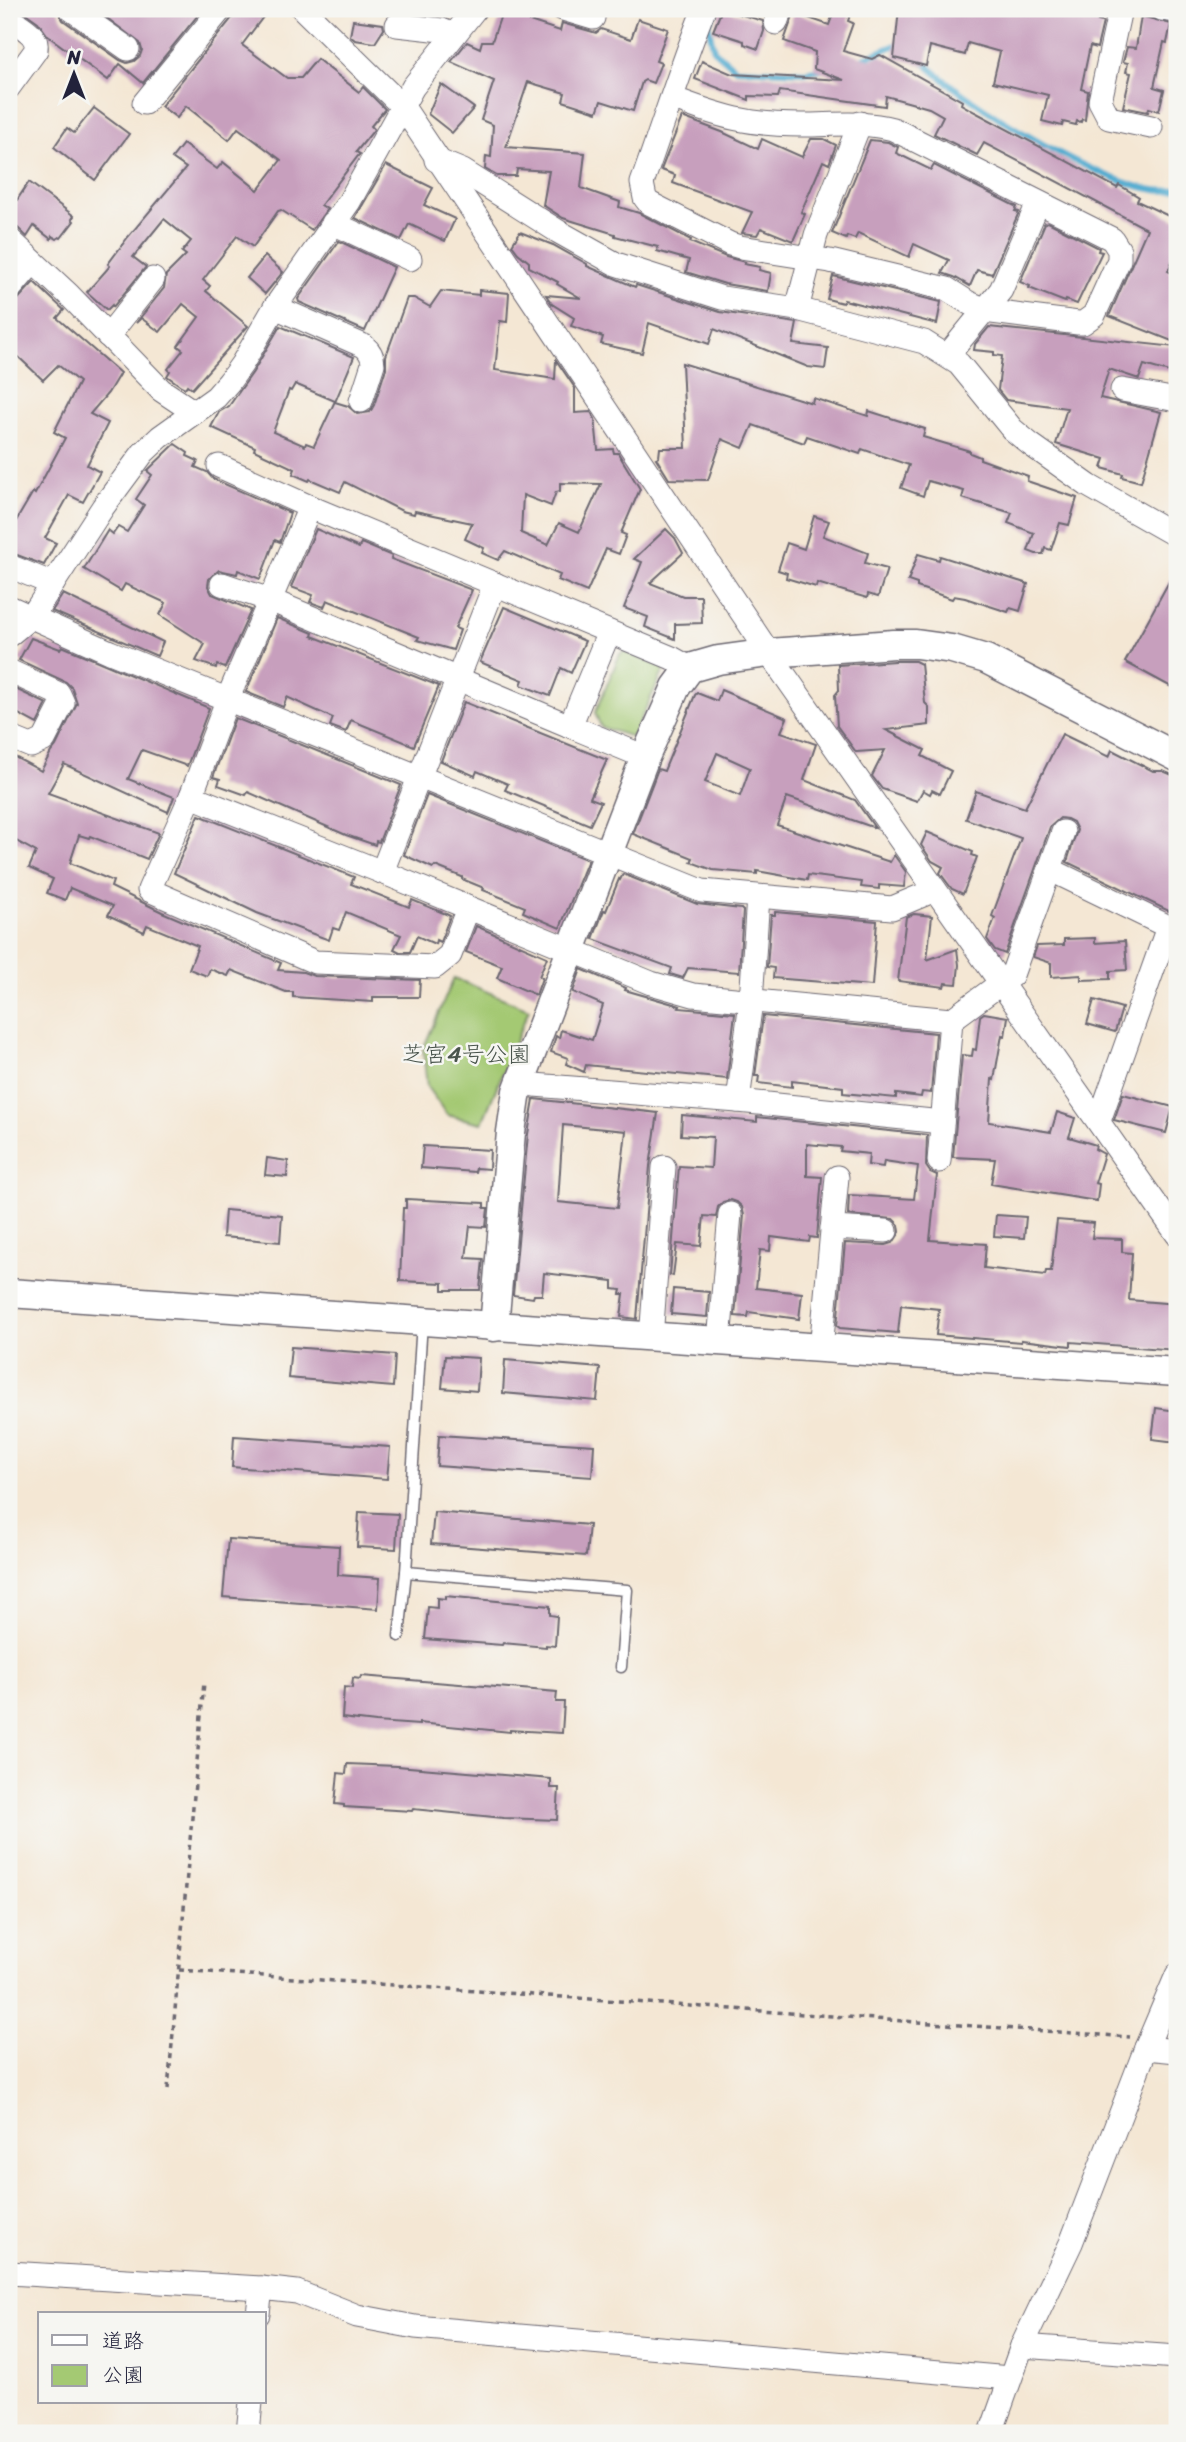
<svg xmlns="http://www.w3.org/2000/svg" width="1186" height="2442" font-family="Sriracha,'Klee One',sans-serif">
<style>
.green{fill:#a4c973;stroke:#637657;stroke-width:2}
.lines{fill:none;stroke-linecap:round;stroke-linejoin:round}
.stream{stroke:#53acd0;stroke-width:6}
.building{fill:#c79fbd;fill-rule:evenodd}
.service-casing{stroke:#6c6771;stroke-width:13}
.minor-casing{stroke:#6c6771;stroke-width:25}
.tertiary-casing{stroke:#6c6771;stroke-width:31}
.path{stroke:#6c6771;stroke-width:3.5;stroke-dasharray:5 5;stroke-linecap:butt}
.service{stroke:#fff;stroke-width:10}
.minor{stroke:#fff;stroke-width:23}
.tertiary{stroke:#fff;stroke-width:28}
.labels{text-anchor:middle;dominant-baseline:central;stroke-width:5;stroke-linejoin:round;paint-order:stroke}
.park-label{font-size:23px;fill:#49544c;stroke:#f6f6f2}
</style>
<rect width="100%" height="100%" fill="#f6f6f2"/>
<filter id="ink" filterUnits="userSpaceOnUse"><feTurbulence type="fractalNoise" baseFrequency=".0143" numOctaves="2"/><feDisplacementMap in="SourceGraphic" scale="14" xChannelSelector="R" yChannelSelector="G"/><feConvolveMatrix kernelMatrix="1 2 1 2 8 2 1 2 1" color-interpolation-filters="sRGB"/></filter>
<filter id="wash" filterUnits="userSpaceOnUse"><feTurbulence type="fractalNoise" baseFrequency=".00686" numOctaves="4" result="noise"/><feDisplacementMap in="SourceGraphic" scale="28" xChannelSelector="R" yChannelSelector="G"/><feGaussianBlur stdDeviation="1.57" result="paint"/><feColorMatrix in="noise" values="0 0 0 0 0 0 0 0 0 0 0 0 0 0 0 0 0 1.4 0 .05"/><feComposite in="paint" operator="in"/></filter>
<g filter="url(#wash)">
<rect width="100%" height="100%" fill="#f4e7d4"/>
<g class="green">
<polygon points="624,651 665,668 632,737 601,727 595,713 620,654"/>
<polygon points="454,978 529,1009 482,1123 447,1115 427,1087 423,1049"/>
</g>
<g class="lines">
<g class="stream">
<polyline points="716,9 708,24 714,50 736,69 805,72 821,69"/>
<polyline points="859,60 901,43"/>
<path d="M922,60C955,97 1130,206 1177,189"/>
</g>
</g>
<g id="blocks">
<g class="building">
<polygon points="20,9 57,9 63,20 120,60 127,63 134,61 140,56 142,50 140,43 95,9 203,9 143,83 120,64 108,80 48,36 38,22"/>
<polygon points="235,9 269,9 242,45 287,78 301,78 317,59 359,92 363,87 385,109 371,126 374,129 373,131 356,152 360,154 358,156 321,205 327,209 312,230 281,210 278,211 253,247 237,236 203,280 210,286 206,291 248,326 192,389 187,385 185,388 181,386 167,376 170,371 168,369 183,350 178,346 199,317 183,304 160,332 141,318 136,323 164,288 166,275 186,255 182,252 191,241 164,219 133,257 146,267 113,307 112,305 107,310 87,292 110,266 108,264 128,237 186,168 172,158 183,144 217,169 223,162 258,190 281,160 238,128 229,140 186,106 177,118 161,106 232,18"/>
<polygon points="722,9 763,21 764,31 758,49 744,44 744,41 713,31"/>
<polygon points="835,9 852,9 848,21 853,23 843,51 872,59 880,55 962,101 961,104 975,112 1117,188 1119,185 1139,197 1137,201 1177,220 1177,250 1168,271 1177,276 1177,343 1109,316 1147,229 984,143 977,155 934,134 943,116 929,108 886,96 885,106 780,91 778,97 749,96 749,100 695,79 702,61 732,74 844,80 814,69 815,52 784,41 794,13 829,25"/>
<polygon points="899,9 1061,9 1099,18 1098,21 1103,22 1097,48 1090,46 1081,89 1088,91 1085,120 1082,119 1081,122 1077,121 1076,125 1063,122 1062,126 1042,121 1048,95 993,82 1000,52 968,43 965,55 930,46 926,66 894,58"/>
<polygon points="502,12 560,31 562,23 596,33 601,29 631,39 638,19 668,29 656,61 661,63 653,83 645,80 642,82 633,111 601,101 597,112 563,101 565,93 528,82 506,147 585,153 581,188 620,202 619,207 639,213 691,240 690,242 726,257 745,262 744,264 760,267 759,270 771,273 768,291 725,284 686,272 689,260 657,251 658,247 615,236 615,234 563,218 543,205 549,171 517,169 516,176 497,176 485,169 486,156 491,157 493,125 481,120 494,81 451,62 467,42 480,48 482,41 492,41"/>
<polygon points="1141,16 1171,24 1167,43 1164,42 1154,87 1164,90 1159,111 1149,108 1148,112 1123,107 1131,73 1126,72 1128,63 1123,62 1127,47 1136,48"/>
<polygon points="353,20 383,24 384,29 375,43 355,40 350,36"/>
<polygon points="441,84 474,108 452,133 428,114"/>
<polygon points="94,108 129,134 95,180 54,147 67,128 74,133"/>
<polygon points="682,117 722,132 758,149 762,139 802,157 811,139 824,139 836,145 829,164 823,161 801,212 805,214 793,241 761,228 757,235 742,233 752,212 673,183 675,175 661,170"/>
<polygon points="870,140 888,142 898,147 896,153 931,170 934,165 1017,207 1015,211 1019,212 992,274 977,270 970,286 954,277 942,273 949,260 914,244 909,257 858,233 855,239 847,236 846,239 832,233"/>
<polygon points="386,165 433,188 424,205 455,219 445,241 409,224 401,240 355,218"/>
<polygon points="29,182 74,216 72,219 74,221 61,238 59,237 57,239 52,236 51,239 34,226 27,237 18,228 9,225 9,212"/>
<polygon points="1048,222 1099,248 1098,251 1102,252 1077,304 1066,300 1065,302 1029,288 1030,286 1020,282 1045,223"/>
<polygon points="520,232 553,245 587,264 587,266 635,287 636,285 720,312 797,323 793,344 828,348 825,369 808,367 714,329 709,344 649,323 642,353 601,344 603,337 571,326 574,318 552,304 546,295 581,298 557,284 558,282 529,267 529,262 518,253 512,245"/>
<polygon points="339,241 394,267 365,331 299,302 298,299"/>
<polygon points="265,256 283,272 265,294 247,278"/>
<polygon points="833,276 941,302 937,324 844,300 843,303 827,299"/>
<polygon points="34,282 64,310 57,318 120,373 108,393 90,414 108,423 87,465 100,472 83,502 69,495 45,538 56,543 44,565 9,552 9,533 33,492 35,494 65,438 54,432 79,382 58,365 43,380 9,348 9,309"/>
<path d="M479,290L509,293L507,322L500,321L495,370L555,379L556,360L575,388V413L591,412L595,419L598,450L613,449L614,453H618L640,489L621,533L626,535L619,554L606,549L587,592L558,580L560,575L505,551L498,560L482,553L484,548L465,539L472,523L415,511L414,514L402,511L345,482L340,492L310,479L309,481L293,474L295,469L254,450L255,447L211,427L219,412L229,406L253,372L280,326L354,357L335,402L348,406L357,414L370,412L374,405L386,368V356L407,298H414L430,307L441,291L479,295ZM295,384L335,401L314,446L306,443L305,446L273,432L289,390L291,391ZM560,483L601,484L579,532L559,523L548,545L521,533L523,495L551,506L556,492L560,491Z"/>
<polygon points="989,327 1176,347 1169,372 1144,365 1139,379 1109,369 1100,398 1161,412 1141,482 1122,477 1123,474 1102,468 1105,459 1056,444 1067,408 1006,400 998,390 1002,356 994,355 994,352 974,350 975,344"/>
<polygon points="682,363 812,403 813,398 868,416 869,411 925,429 923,437 970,451 970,453 980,457 980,459 1028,476 1027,481 1077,498 1069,525 1060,523 1051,550 1045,548 1043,554 1036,554 1028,551 1034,533 1008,523 1012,513 962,498 964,491 928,481 923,496 901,488 909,465 862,449 860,454 807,436 804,443 753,425 743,448 722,439 708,480 669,479 656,458 659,457 660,448 686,448"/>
<polygon points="175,444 188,453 187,456 198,461 195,467 207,472 213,479 290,513 280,542 275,540 260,579 238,570 237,574 219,570 209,579 208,586 212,594 251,610 225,668 217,665 216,668 196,661 205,644 160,615 166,603 125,584 121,591 84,569 108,530 113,534 118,527 127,532 144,505 136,499 152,475 147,471"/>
<polygon points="814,516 829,521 823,536 868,553 865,563 887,569 878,597 868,594 867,598 817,583 816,587 786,578 787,573 778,570 787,543 804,549"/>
<polygon points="316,529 359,548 361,543 392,556 391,559 472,590 455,628 460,630 453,650 417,640 419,637 327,600 324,607 310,602 313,595 291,587"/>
<polygon points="666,529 675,538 683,553 650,583 683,596 701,596 702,623 675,624 675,639 645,627 648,617 624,608 642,562 634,559"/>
<polygon points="918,554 939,560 940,556 1028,584 1020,611 1010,608 1008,612 965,598 954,596 952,599 917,587 917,584 908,581"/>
<polygon points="1177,567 1177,690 1125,662"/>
<polygon points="63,594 163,642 157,656 52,611"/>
<polygon points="504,607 585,641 571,673 561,668 550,696 521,685 523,680 480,662"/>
<polygon points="277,618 313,633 312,636 439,686 414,746 351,720 346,732 330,726 333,718 287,697 283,707 246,692"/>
<polygon points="31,638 60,649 62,646 209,708 187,766 142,750 128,779 174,797 168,812 64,764 48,793 159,833 147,859 90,836 89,838 79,835 70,863 113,881 111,887 162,912 281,963 278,970 303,972 314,976 420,980 419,997 373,997 373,1002 293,997 293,992 286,992 231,970 228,976 210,969 207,976 189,969 198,946 147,925 144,932 108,915 113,906 70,888 65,900 47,893 53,879 29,868 36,852 9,837 9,754 41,771 51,752 56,746 77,703 72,688 66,682 19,660"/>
<polygon points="895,661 915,661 921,664 925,703 929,707 929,725 886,730 925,750 922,756 951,771 940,794 932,790 930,794 923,790 917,801 882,789 872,776 885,750 856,752 837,726 835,695 839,690 838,665"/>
<polygon points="9,686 47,704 37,724 9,709"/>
<path d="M721,690L787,718L781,732L816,744L804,780L855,800L875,828L787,797L777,825L890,862L894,855L906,872L904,887L879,885V889L861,887L862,882L808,875L807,880L757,871V874L713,870L691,862L693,858L633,834L658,769L664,771L695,695L697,693L717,701ZM717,753L750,768L740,796L705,782Z"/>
<polygon points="464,702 607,760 590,798 601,802 590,825 505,790 508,784 477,771 475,776 441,761"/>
<polygon points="235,718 401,785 379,842 376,841 375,845 346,835 248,792 246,795 218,785 220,779 213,777"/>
<polygon points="1062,734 1109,757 1112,750 1153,771 1163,771 1177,777 1177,835 1172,847 1177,849 1177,915 1067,862 1077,830 1073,822 1067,819 1060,818 1050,827 1005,954 995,950 987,939 995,918 992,916 1021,838 966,819 976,791 1025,808"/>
<polygon points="427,795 588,860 560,928 523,912 525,907 483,890 484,888 462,879 462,877 435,866 433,868 404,855"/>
<polygon points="199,815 354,877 351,884 409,907 412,900 446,914 450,916 440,942 436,940 435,944 417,936 410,952 400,952 394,949 401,935 346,912 339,930 333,928 329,940 257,913 174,873"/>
<polygon points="927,832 973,852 972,855 977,857 963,894 952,889 940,873 943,867 932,861 921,845"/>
<polygon points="623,874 697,904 741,909 743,911 739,972 688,968 683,978 670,974 672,968 593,939 604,910 606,911 619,879 620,880"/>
<polygon points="775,912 877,921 872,986 773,978 774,968 767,967 771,915 775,915"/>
<polygon points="914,914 932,916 927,960 957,949 959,965 957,984 945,983 944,987 898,981 906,917"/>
<polygon points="476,926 547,957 539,977 542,978 536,995 497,978 502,966 466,952"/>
<polygon points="1095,938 1095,943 1125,941 1127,970 1110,971 1110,979 1081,980 1081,975 1051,977 1051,963 1033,957 1037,946 1064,945 1064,939"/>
<polygon points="581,969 626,988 625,990 680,1006 679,1008 735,1013 727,1079 586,1065 584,1072 566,1064 568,1058 551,1052 556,1036 559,1038 561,1030 592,1040 603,1005 573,992"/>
<polygon points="1094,1000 1122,1008 1115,1032 1087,1024"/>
<polygon points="984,1013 1008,1017 1005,1036 1002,1035 994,1080 992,1079 989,1122 1051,1132 1057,1112 1075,1118 1069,1137 1096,1145 1095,1149 1104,1154 1095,1183 1099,1184 1097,1201 991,1184 995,1159 953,1157 962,1055 972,1056 973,1049 976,1050 980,1016"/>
<polygon points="763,1016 936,1033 931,1093 922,1092 921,1097 896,1094 896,1098 843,1093 843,1087 792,1081 792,1087 758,1083 759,1076 755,1076"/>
<polygon points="1123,1094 1173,1107 1166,1133 1114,1120"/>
<path d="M534,1099L658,1113L650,1166L637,1319L621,1317L624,1294H620L621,1290L613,1289V1281L544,1273L542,1295H534L533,1298L513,1295L528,1134ZM563,1125L626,1131L617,1208L558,1202Z"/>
<polygon points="682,1115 757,1122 757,1117 927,1135 926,1166 930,1172 937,1175 930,1240 986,1244 984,1268 1045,1275 1046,1271 1051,1271 1057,1220 1094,1223 1092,1238 1122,1239 1122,1252 1132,1253 1129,1300 1177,1304 1177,1350 1071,1342 1071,1346 1021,1340 1021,1342 936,1335 939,1309 901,1305 898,1333 840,1328 837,1326 845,1243 886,1245 893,1243 900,1232 899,1225 893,1219 848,1215 849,1195 914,1199 918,1166 884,1161 883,1167 868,1165 869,1154 840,1151 841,1147 807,1144 807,1176 822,1177 817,1238 810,1237 809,1242 771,1237 770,1251 760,1250 756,1288 802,1293 799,1319 749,1312 748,1317 735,1316 744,1215 742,1207 737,1202 731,1200 723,1202 718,1207 716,1217 704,1216 701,1246 677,1244 673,1276 670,1275 679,1166 711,1168 713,1137 681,1135"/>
<polygon points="423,1146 490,1150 489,1169 476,1168 475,1172 421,1168"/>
<polygon points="267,1158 288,1161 287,1177 265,1175"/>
<polygon points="406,1199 484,1203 484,1208 488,1208 486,1227 470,1226 466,1258 483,1259 480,1290 443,1290 443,1283 400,1281 403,1208 406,1208"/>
<polygon points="225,1210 282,1215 280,1242 223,1237"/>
<polygon points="996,1215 1026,1217 1024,1238 994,1236"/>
<polygon points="673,1289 709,1292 707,1317 671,1314"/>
<polygon points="291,1347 395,1355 393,1387 288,1378"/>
<polygon points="445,1356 479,1358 477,1391 442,1388"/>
<polygon points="505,1360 600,1368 597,1401 503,1393"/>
<polygon points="1156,1408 1177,1411 1177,1442 1152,1439"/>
<polygon points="439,1435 594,1445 592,1477 437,1466"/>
<polygon points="234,1436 390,1447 387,1479 232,1467"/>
<polygon points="359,1512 398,1514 396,1549 357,1547"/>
<polygon points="434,1512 589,1525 586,1556 431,1544"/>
<polygon points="228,1539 339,1546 338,1575 380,1578 378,1609 223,1597"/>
<polygon points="445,1596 550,1606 550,1615 557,1616 555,1646 546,1645 546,1647 503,1643 502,1645 425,1639 428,1607 437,1608 437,1598 445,1599"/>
<polygon points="361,1676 557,1692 556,1702 564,1702 562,1733 510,1730 510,1732 419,1723 419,1725 376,1722 342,1718 344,1687 352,1688 353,1678 360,1679"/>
<polygon points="347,1764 397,1766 551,1779 551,1788 559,1788 557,1820 504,1818 413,1809 412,1811 344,1807 344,1805 335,1804 338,1773 346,1774"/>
</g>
</g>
</g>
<g filter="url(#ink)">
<use href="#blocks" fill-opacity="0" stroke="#6c6771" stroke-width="2"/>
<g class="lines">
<g class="service-casing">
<g id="service">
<polyline points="406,1572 627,1590 621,1667"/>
<polyline points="399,1636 406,1572 422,1322"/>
</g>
</g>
<g class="minor-casing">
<g id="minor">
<polyline points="71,9 128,49"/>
<polyline points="303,9 403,107 769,653 1177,1234"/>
<polyline points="563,9 593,18"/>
<polyline points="1120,9 1100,101 1109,118 1151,127"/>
<polyline points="1162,9 1177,11"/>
<path d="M9,18C21,27 39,34 36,50L9,87"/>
<polyline points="776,23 781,9"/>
<polyline points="397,25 442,30 454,35"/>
<path d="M672,98C721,117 749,125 802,125C834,125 863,121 893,129L1112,239L1119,250V260L1094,315L1083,323H1078L992,312L969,303L947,289L830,261L740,247L730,244L649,203L645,198L642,183C663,125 681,66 704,9"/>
<polyline points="144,103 221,9"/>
<polyline points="436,160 463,171 559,232 616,264 722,298 797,309 924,342 959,364 1012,429 1030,444 1089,486 1177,536"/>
<polyline points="333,223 410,259"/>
<polyline points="9,239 69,295 161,390 194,412"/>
<polyline points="9,290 33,262"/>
<path d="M275,307L364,346C370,351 373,357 373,364L361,401"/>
<polyline points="797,309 816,235 860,123"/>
<polyline points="108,336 153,279"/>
<polyline points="948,355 1001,290 1038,203"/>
<polyline points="1122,390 1177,400"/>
<polyline points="219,466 310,507"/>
<polyline points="9,566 53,584"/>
<polyline points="222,584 270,600 570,726"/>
<polyline points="9,607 110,652 702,891 892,908 935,890"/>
<polyline points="609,632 570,726 645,757"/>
<polyline points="9,635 32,616 103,507 143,453 160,437 216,397 229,382 242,364 275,307 349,202 413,87 475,9"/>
<polyline points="9,671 59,694 63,703 44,740 31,746 9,737"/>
<polyline points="191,796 382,872 651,983 693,995 951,1020 1012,975 1063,832"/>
<polyline points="1051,870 1177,931"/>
<polyline points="382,872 495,584"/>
<polyline points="468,908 450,955 435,967 315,962 149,890 191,796 228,698 310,507 672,658 690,668"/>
<polyline points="520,1080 534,1085 738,1101 942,1122"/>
<polyline points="738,1101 751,1001 758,897"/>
<polyline points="1099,1121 1168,927"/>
<polyline points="939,1161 951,1020"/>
<polyline points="832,1228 886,1231"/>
<polyline points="651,1338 664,1167"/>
<polyline points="719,1342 730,1214"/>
<polyline points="821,1349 837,1177"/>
<polyline points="1146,2048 1177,2051"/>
<polyline points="9,2273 261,2288 297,2292 357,2316 415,2327 1010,2378"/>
<polyline points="258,2314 261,2288"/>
<polyline points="1022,2346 1177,2357"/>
<polyline points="248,2433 251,2402"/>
<polyline points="991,2433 1022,2346 1071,2243 1146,2048 1177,1975"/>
</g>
</g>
<g class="tertiary-casing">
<g id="tertiary">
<polyline points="9,1293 1177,1372"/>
<polyline points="494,1327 511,1132 517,1091 645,757 676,687 690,668 718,660 769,653 894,644 916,644 952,649 986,659 1177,757"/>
</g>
</g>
<g class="path">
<polyline points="179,1970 1130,2037"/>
<polyline points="168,2089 204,1682"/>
</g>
<use href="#service" class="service"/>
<use href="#minor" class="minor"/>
<use href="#tertiary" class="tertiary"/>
</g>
</g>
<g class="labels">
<g class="park-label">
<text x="466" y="1054">芝宮4号公園</text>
</g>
</g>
<rect width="1186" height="2442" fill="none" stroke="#f6f6f2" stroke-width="35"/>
<rect x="38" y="2312" width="228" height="91" fill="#f6f6f2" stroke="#a1a1a9" stroke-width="2"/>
<rect x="52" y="2335" width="35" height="10" fill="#ffffff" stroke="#a1a1a9" stroke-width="2"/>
<text x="102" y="2348" font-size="21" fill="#22223b">道路</text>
<rect x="52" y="2365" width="35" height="21" fill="#a4c973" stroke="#a1a1a9" stroke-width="2"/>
<text x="102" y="2382" font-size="21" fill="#22223b">公園</text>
<g transform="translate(74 74)" stroke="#f6f6f2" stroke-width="5" paint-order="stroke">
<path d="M0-5L12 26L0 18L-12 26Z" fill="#22223b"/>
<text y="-10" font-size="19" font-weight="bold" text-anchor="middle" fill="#22223b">N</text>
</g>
</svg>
